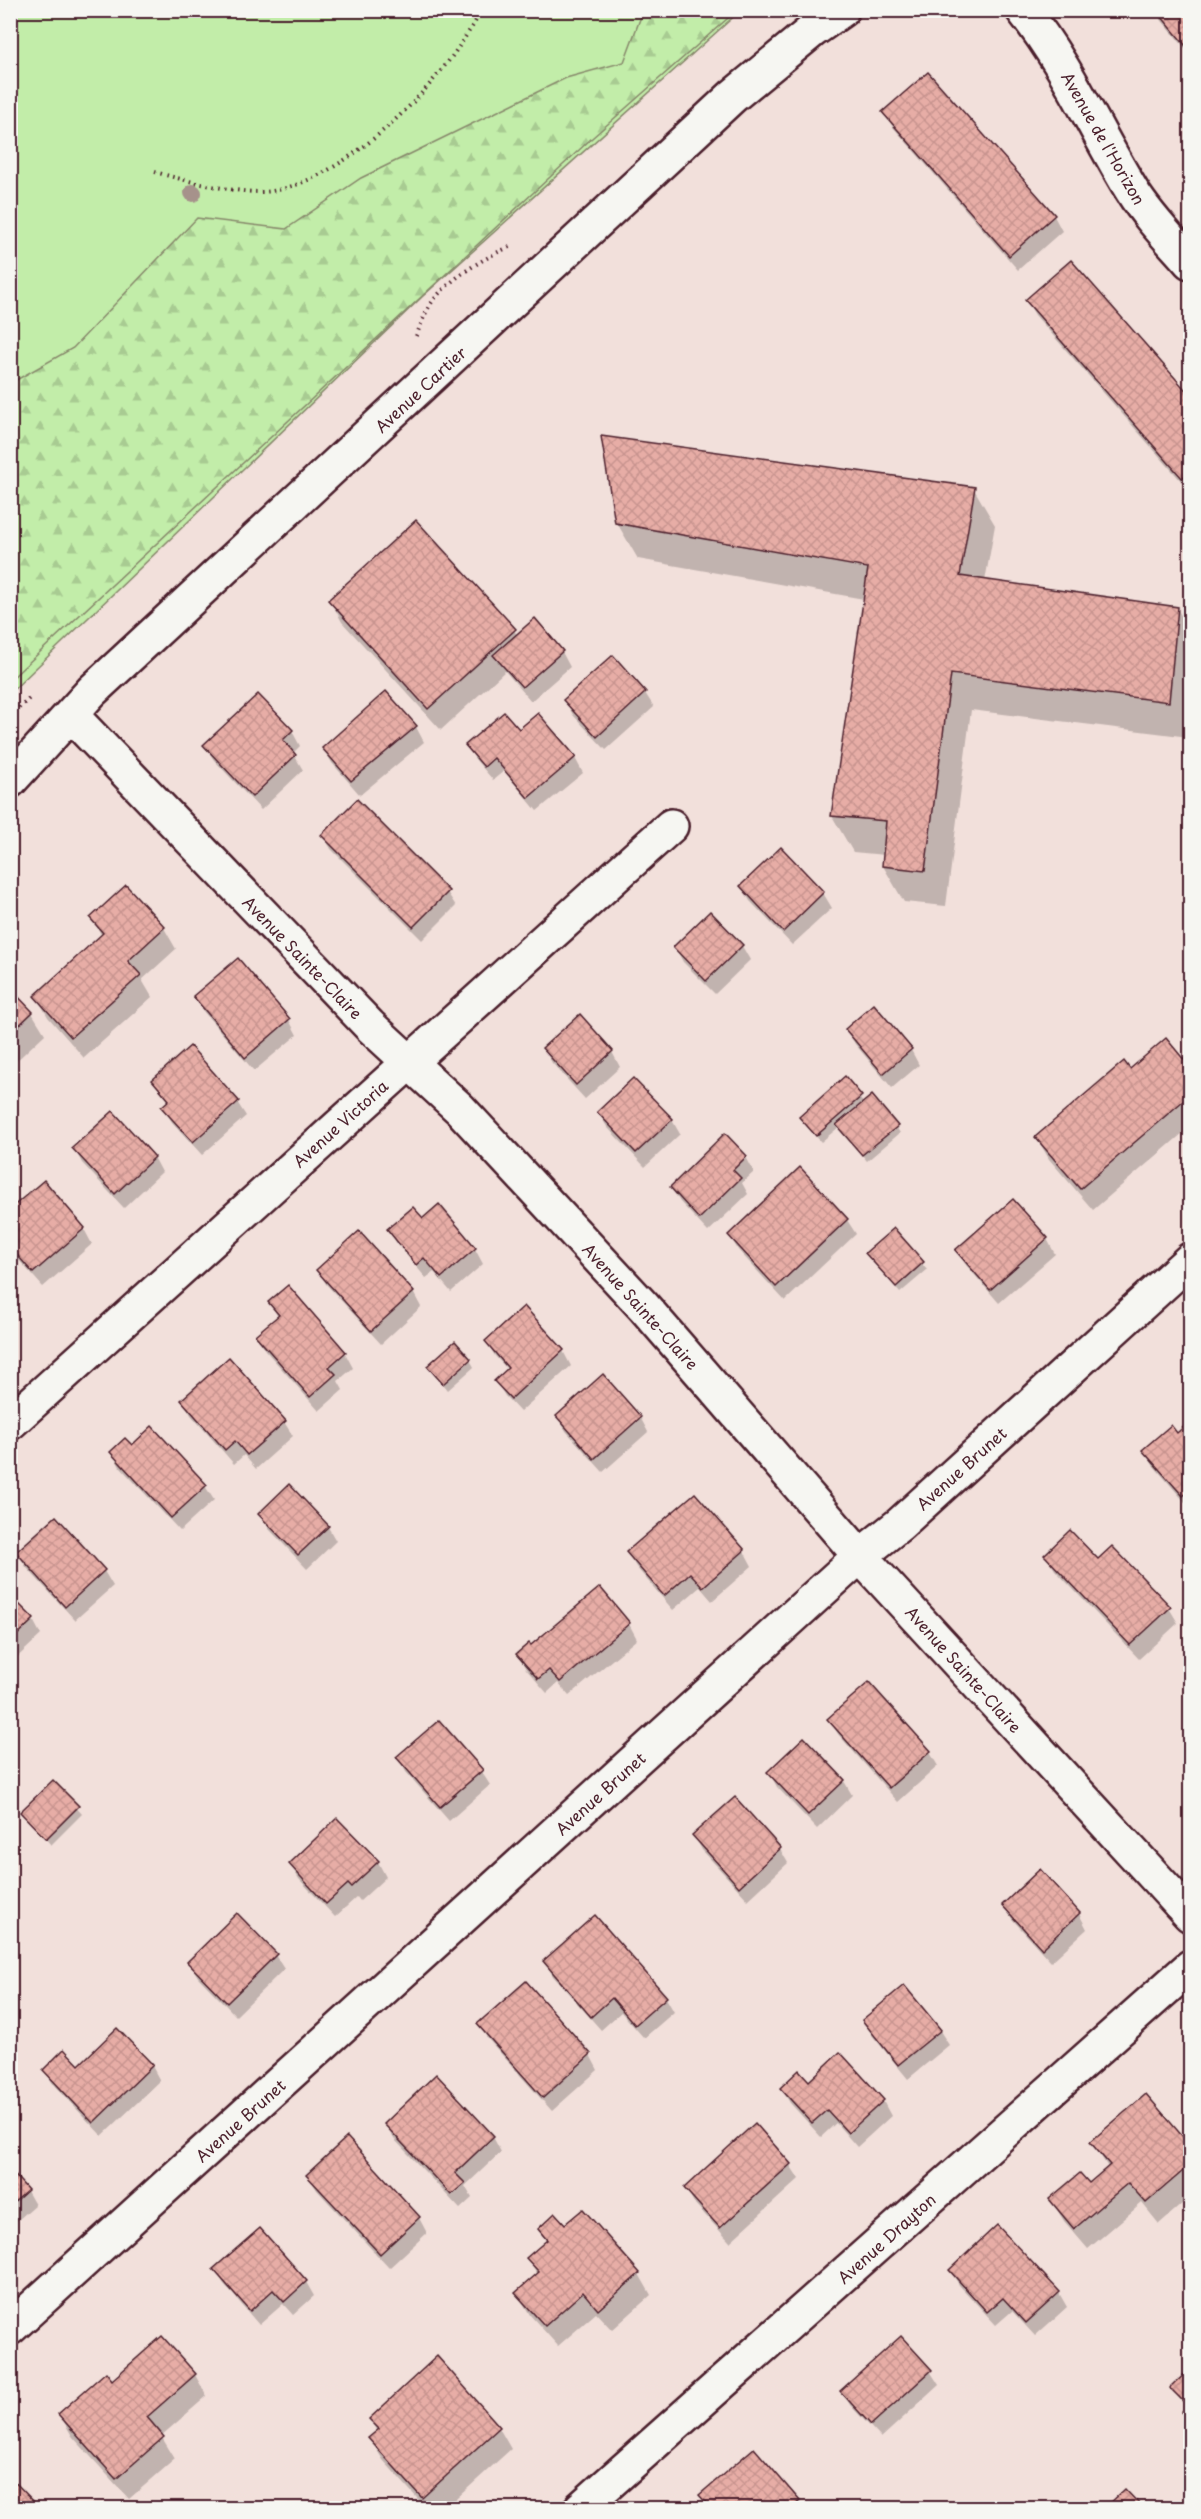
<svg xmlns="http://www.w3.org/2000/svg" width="1201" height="2519" font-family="'Playpen Sans',sans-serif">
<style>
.grass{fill:#c2eda9;stroke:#86866a;stroke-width:1.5}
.forest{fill:url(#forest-firs);stroke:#86866a;stroke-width:1.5}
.shadow{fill:#0003}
.building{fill:url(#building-cross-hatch);stroke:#4a1f2b;stroke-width:1.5}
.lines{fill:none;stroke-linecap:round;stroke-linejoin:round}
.street-casing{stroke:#4a1f2b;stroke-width:38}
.secondary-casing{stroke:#4a1f2b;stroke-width:38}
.path{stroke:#4a1f2b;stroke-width:4;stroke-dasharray:1.5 4.5;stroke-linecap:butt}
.street{stroke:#f6f6f2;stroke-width:33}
.secondary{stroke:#f6f6f2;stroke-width:33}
.tree{fill:#a6928b}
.labels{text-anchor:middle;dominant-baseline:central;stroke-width:4.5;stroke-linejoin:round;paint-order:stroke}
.street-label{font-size:16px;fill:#4a1f2b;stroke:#f6f6f2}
</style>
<defs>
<pattern id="forest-firs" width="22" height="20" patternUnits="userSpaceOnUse" patternTransform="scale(1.5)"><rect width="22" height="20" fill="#c2eda9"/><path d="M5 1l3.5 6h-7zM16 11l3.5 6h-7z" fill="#a8cb92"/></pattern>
<pattern id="building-cross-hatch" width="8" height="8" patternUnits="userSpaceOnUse" patternTransform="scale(1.5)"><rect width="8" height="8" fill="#e7ada6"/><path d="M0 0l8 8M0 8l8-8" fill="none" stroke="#c8948f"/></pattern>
</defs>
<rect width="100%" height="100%" fill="#f2e0db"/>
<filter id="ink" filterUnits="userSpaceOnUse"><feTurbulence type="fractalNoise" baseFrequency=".0167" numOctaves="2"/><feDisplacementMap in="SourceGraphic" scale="12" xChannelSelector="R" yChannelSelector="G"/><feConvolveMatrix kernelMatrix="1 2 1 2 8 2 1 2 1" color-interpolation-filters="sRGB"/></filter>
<g filter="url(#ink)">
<polygon class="grass" points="11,11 740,11 423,296 11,692"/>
<polygon class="forest" points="643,11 736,11 592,138 11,679 11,383 73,348 197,218 286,229 361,178 566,78 624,62"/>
<g class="shadow">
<polygon points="1153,10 1190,10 1190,54"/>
<polygon points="928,74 1054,216 1062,231 1018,270 893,127 884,113"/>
<polygon points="1071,262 1190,397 1190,491 1035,315 1027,301"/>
<polygon points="974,489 995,525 985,581 1177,608 1190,632 1189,737 971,710 946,906 904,902 883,866 885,855 853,852 832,816 864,599 638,559 617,523"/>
<polygon points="330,600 514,630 517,635 535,620 562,652 570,667 531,701 505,671 441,730 342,622"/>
<polygon points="613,657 645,693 654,707 606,750 573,715 565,700"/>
<polygon points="386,693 416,727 424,742 360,795 332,763 324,749"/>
<polygon points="258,696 292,731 300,746 293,753 303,770 261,810 214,760 205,746"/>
<polygon points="519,731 575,758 583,773 537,811 504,771 493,780 475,759 467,745"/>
<polygon points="323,835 447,892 456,906 422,940 331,849"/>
<polygon points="781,849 823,893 832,908 792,945 750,901 741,886"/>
<polygon points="92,918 164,928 176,949 142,980 152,997 84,1058 48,1017 36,996 102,936"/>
<polygon points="742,946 750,960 715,994 683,962 675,947"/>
<polygon points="10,990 32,1013 45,1034 10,1067"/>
<polygon points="195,996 289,1020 297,1035 254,1071 203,1011"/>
<polygon points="874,1007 911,1050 919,1065 892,1088 855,1044 847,1030"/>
<polygon points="580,1017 612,1052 620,1067 585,1099 552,1063 544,1049"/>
<polygon points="1166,1040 1190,1069 1190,1127 1093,1210 1049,1159 1037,1138 1130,1071"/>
<polygon points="844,1078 864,1104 896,1127 900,1133 867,1161 839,1127 821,1142 805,1124"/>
<polygon points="154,1080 237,1102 246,1116 202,1155 172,1122 163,1107 169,1102"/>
<polygon points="599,1113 672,1120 680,1134 645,1167 607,1127"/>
<polygon points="74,1148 154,1157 162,1172 124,1208 82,1163"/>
<polygon points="746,1157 754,1172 742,1183 748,1194 708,1232 680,1202 671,1188"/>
<polygon points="800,1169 847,1220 856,1234 785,1301 738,1250 730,1236"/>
<polygon points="44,1183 84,1229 92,1244 43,1287 10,1250 10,1211"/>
<polygon points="1013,1201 1047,1239 1055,1254 999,1303 966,1265 957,1251"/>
<polygon points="439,1206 475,1249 483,1264 451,1292 434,1272 426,1278 397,1244 389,1229 423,1220"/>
<polygon points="894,1230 927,1270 900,1293 867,1253"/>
<polygon points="318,1270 413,1292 421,1307 381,1344 326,1284"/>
<polygon points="270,1303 345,1353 353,1368 338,1381 343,1390 319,1411 265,1350 257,1336 278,1317"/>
<polygon points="523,1308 563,1351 571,1366 520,1412 505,1396 496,1381 508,1370 495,1356 487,1342"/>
<polygon points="470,1360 474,1367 448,1390 429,1366"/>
<polygon points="183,1400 284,1422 293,1436 256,1469 244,1455 234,1464 191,1415"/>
<polygon points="558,1417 640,1417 648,1432 603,1472 566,1431"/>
<polygon points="1190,1423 1190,1508 1153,1465 1144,1451 1177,1435"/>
<polygon points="112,1452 205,1486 214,1500 180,1531 120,1467"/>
<polygon points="260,1514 328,1527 336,1541 307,1569 269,1529"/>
<polygon points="56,1518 104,1571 113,1586 75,1620 26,1567 18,1552"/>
<polygon points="744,1551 752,1566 712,1601 700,1587 673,1610 636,1567 628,1553"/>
<polygon points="1046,1555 1098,1561 1169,1608 1178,1623 1139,1659 1055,1570"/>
<polygon points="600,1589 629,1624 637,1639 569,1696 558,1683 547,1693 526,1669 518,1655 531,1647"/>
<polygon points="10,1597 33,1620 41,1635 10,1664"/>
<polygon points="829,1719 929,1751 938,1766 898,1802 838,1734"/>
<polygon points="398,1757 481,1771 490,1785 449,1821 406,1772"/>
<polygon points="769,1772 844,1781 852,1795 817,1829 777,1787"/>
<polygon points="53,1782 82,1814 51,1845 22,1812"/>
<polygon points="694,1835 780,1849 788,1863 748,1900 702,1850"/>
<polygon points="378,1862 386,1877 360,1901 357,1897 335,1917 299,1879 290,1864"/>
<polygon points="1040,1871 1079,1914 1087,1929 1051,1962 1012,1919 1004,1905"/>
<polygon points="275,1955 284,1969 236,2016 198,1977 189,1962"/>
<polygon points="545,1961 666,1998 674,2012 644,2038 621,2012 601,2030 553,1976"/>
<polygon points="526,1983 590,2055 598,2070 552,2111 488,2039 479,2025"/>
<polygon points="864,2020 940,2031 949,2045 908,2079 872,2035"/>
<polygon points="117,2030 152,2066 160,2081 102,2136 53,2084 45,2070 79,2068"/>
<polygon points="840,2054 883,2101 891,2116 857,2147 836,2123 821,2137 790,2103 781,2088 809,2083"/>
<polygon points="1146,2096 1190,2148 1190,2197 1159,2224 1142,2203 1088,2249 1064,2221 1051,2200 1089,2185 1109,2169 1092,2142"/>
<polygon points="386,2124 493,2137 501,2152 465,2186 472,2198 460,2209 394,2139"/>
<polygon points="347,2140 419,2218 427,2233 389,2268 317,2190 308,2175"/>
<polygon points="790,2165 799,2179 730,2242 694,2203 686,2188"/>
<polygon points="10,2172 27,2191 35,2205 10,2227"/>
<polygon points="565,2226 639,2274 651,2295 612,2330 596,2313 558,2346 530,2315 517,2293 538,2275 528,2258 547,2242 539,2229"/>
<polygon points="215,2269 306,2282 314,2296 293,2315 283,2304 259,2325 224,2284"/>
<polygon points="951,2271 1059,2293 1067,2307 1035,2336 1012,2311 996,2325 959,2285"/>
<polygon points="930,2371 939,2385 881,2438 850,2405 842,2391"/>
<polygon points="1190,2371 1190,2425 1183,2413 1187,2409 1172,2388"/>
<polygon points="195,2375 207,2396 161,2436 175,2459 129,2499 72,2436 60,2415 112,2382"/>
<polygon points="371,2419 499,2428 511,2449 446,2508 426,2508 383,2460 370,2439 378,2432"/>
<polygon points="701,2495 799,2502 803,2508 709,2508"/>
</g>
<g class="building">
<polygon points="1156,10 1190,10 1190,51"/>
<polygon points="928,72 1055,215 1009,256 882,112"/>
<polygon points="1071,260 1190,395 1190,471 1182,478 1025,300"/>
<polygon points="601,436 975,487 960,576 1178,607 1169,702 951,674 925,871 882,866 886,821 831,816 868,568 615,523"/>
<polygon points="416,520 516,629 428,709 328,600"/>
<polygon points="535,618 563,651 522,687 493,655"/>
<polygon points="613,655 646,692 597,737 563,700"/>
<polygon points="386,691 417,726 351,781 322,748"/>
<polygon points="258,694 293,730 283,740 296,755 252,797 203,745"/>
<polygon points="504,712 519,729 538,713 576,757 528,798 494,758 484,767 465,745"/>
<polygon points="357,799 449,891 413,927 321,835"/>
<polygon points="781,847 824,892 783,932 740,886"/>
<polygon points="126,885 165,927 128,961 141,975 71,1037 34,996 103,933 90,918"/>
<polygon points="710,911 743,945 706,981 673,947"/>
<polygon points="238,958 290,1019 245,1058 193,996"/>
<polygon points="10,988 33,1012 10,1034"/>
<polygon points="874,1004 912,1049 883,1074 845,1029"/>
<polygon points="580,1014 613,1051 576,1085 542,1048"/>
<polygon points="1166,1038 1190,1067 1190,1095 1080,1189 1035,1137 1124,1061 1130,1069"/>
<polygon points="190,1046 239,1101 193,1142 161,1107 169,1100 152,1080"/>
<polygon points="845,1076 862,1096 816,1136 799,1117"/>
<polygon points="633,1078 673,1119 636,1153 597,1112"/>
<polygon points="872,1095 898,1126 862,1155 836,1125"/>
<polygon points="113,1111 155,1157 115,1194 72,1148"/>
<polygon points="725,1133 747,1156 733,1170 741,1178 699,1219 670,1187"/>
<polygon points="800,1167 848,1219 776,1287 728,1235"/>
<polygon points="44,1180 85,1228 33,1273 10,1247 10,1209"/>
<polygon points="1013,1199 1048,1238 990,1290 955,1250"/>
<polygon points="439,1204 476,1248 441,1278 424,1258 416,1265 387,1229 413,1207 423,1218"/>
<polygon points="894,1228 924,1262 896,1287 865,1253"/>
<polygon points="359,1231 414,1292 371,1331 316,1270"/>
<polygon points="288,1285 346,1352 329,1367 336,1374 310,1397 255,1335 279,1315 268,1302"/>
<polygon points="524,1306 564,1350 511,1399 494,1381 508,1368 485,1341"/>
<polygon points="455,1341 471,1359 443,1384 427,1366"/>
<polygon points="229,1357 286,1421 247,1455 235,1441 225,1450 181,1400"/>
<polygon points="603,1374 641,1417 594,1459 556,1416"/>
<polygon points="1190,1421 1190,1490 1183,1496 1142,1450 1171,1425 1177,1433"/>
<polygon points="152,1426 207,1485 171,1518 110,1452 125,1438 132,1445"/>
<polygon points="289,1484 329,1526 298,1555 258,1514"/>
<polygon points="695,1493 745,1550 703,1587 690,1573 664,1596 626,1552"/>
<polygon points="56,1516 105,1570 65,1607 16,1552"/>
<polygon points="1070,1530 1098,1559 1112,1546 1171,1607 1130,1645 1044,1555"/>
<polygon points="600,1587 630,1623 560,1682 549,1670 538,1679 516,1654 529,1643 531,1645"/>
<polygon points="10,1595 34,1619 10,1642"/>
<polygon points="869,1682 931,1751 889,1788 827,1719"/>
<polygon points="439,1720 483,1770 440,1807 396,1757"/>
<polygon points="804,1737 845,1780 808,1815 767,1772"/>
<polygon points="53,1780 79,1806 46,1839 20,1812"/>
<polygon points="735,1797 781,1848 739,1887 692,1835"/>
<polygon points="337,1818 379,1861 351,1887 348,1884 326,1904 289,1864"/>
<polygon points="1040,1869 1080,1913 1042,1949 1002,1905"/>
<polygon points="237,1913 277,1954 227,2003 187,1962"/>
<polygon points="595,1915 667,1997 635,2025 612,1998 591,2017 543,1961"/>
<polygon points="526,1981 591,2054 543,2098 477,2024"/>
<polygon points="904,1985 941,2030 898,2065 862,2020"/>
<polygon points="117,2028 153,2065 93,2123 43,2070 64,2049 79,2065"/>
<polygon points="840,2052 884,2100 848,2133 827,2110 812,2123 780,2088 799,2070 809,2081"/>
<polygon points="436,2074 494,2136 455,2173 465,2183 451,2195 384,2124"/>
<polygon points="1146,2094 1190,2145 1190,2165 1146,2203 1128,2183 1074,2229 1049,2199 1080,2173 1089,2183 1110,2165 1090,2142"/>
<polygon points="755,2123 791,2164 720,2228 684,2188"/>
<polygon points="347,2137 420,2217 380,2254 306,2175"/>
<polygon points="10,2170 28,2190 10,2206"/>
<polygon points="583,2209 640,2273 598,2310 583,2292 545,2326 515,2293 539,2272 526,2258 547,2240 538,2229 555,2213 565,2224"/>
<polygon points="997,2225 1060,2292 1026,2323 1003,2298 987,2312 949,2270"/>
<polygon points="260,2228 307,2281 284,2302 273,2290 250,2311 213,2269"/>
<polygon points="162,2336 196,2374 147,2417 164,2437 116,2479 58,2414 106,2372 112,2380"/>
<polygon points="901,2336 932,2370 871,2425 840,2391"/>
<polygon points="437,2356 500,2427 422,2498 368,2438 379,2429 369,2419"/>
<polygon points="1190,2369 1190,2421 1181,2412 1188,2406 1170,2388"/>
<polygon points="754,2448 800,2501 791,2508 711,2508 699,2495"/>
<polygon points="10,2477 40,2508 10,2508"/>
<polygon points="1125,2489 1143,2508 1105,2508"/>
</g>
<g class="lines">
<g class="street-casing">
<g id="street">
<path d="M1023,10C1069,68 1094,129 1132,191C1148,217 1170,239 1190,262"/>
<polyline points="72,716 370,1026 460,1109 644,1307 860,1556 1190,1915"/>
<polyline points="10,1423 671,826"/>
<polyline points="10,2328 860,1556 900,1524 1190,1260"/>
<polyline points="581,2508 1190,1967"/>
</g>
</g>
<g class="secondary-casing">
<polyline id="secondary" points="10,781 92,691 733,96 812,31 842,10"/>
</g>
<g class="path">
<path d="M155,172C183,180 244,196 272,191C342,180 424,100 462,42C468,32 477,22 480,10"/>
<path d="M416,336C421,325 425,312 432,302C449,279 486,256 512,246"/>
<polyline points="10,716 32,696"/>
</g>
<use href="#street" class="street"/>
<use href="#secondary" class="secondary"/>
</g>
<circle class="tree" cx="193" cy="193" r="9"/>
</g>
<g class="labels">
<g class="street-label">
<text transform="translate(1104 138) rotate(60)">Avenue de l'Horizon</text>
<text transform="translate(420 389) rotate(-43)">Avenue Cartier</text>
<text transform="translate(303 957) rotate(46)">Avenue Sainte-Claire</text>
<text transform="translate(340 1123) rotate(-42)">Avenue Victoria</text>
<text transform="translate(641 1306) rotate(48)">Avenue Sainte-Claire</text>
<text transform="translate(961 1468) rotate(-42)">Avenue Brunet</text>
<text transform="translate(964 1669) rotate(48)">Avenue Sainte-Claire</text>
<text transform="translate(600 1793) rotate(-42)">Avenue Brunet</text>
<text transform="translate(240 2120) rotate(-42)">Avenue Brunet</text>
<text transform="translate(886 2238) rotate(-42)">Avenue Drayton</text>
</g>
</g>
<rect width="1201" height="2519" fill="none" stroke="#f6f6f2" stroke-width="36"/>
<rect x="18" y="18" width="1165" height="2483" fill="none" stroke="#4a1f2b" stroke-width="2" filter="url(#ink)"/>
</svg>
